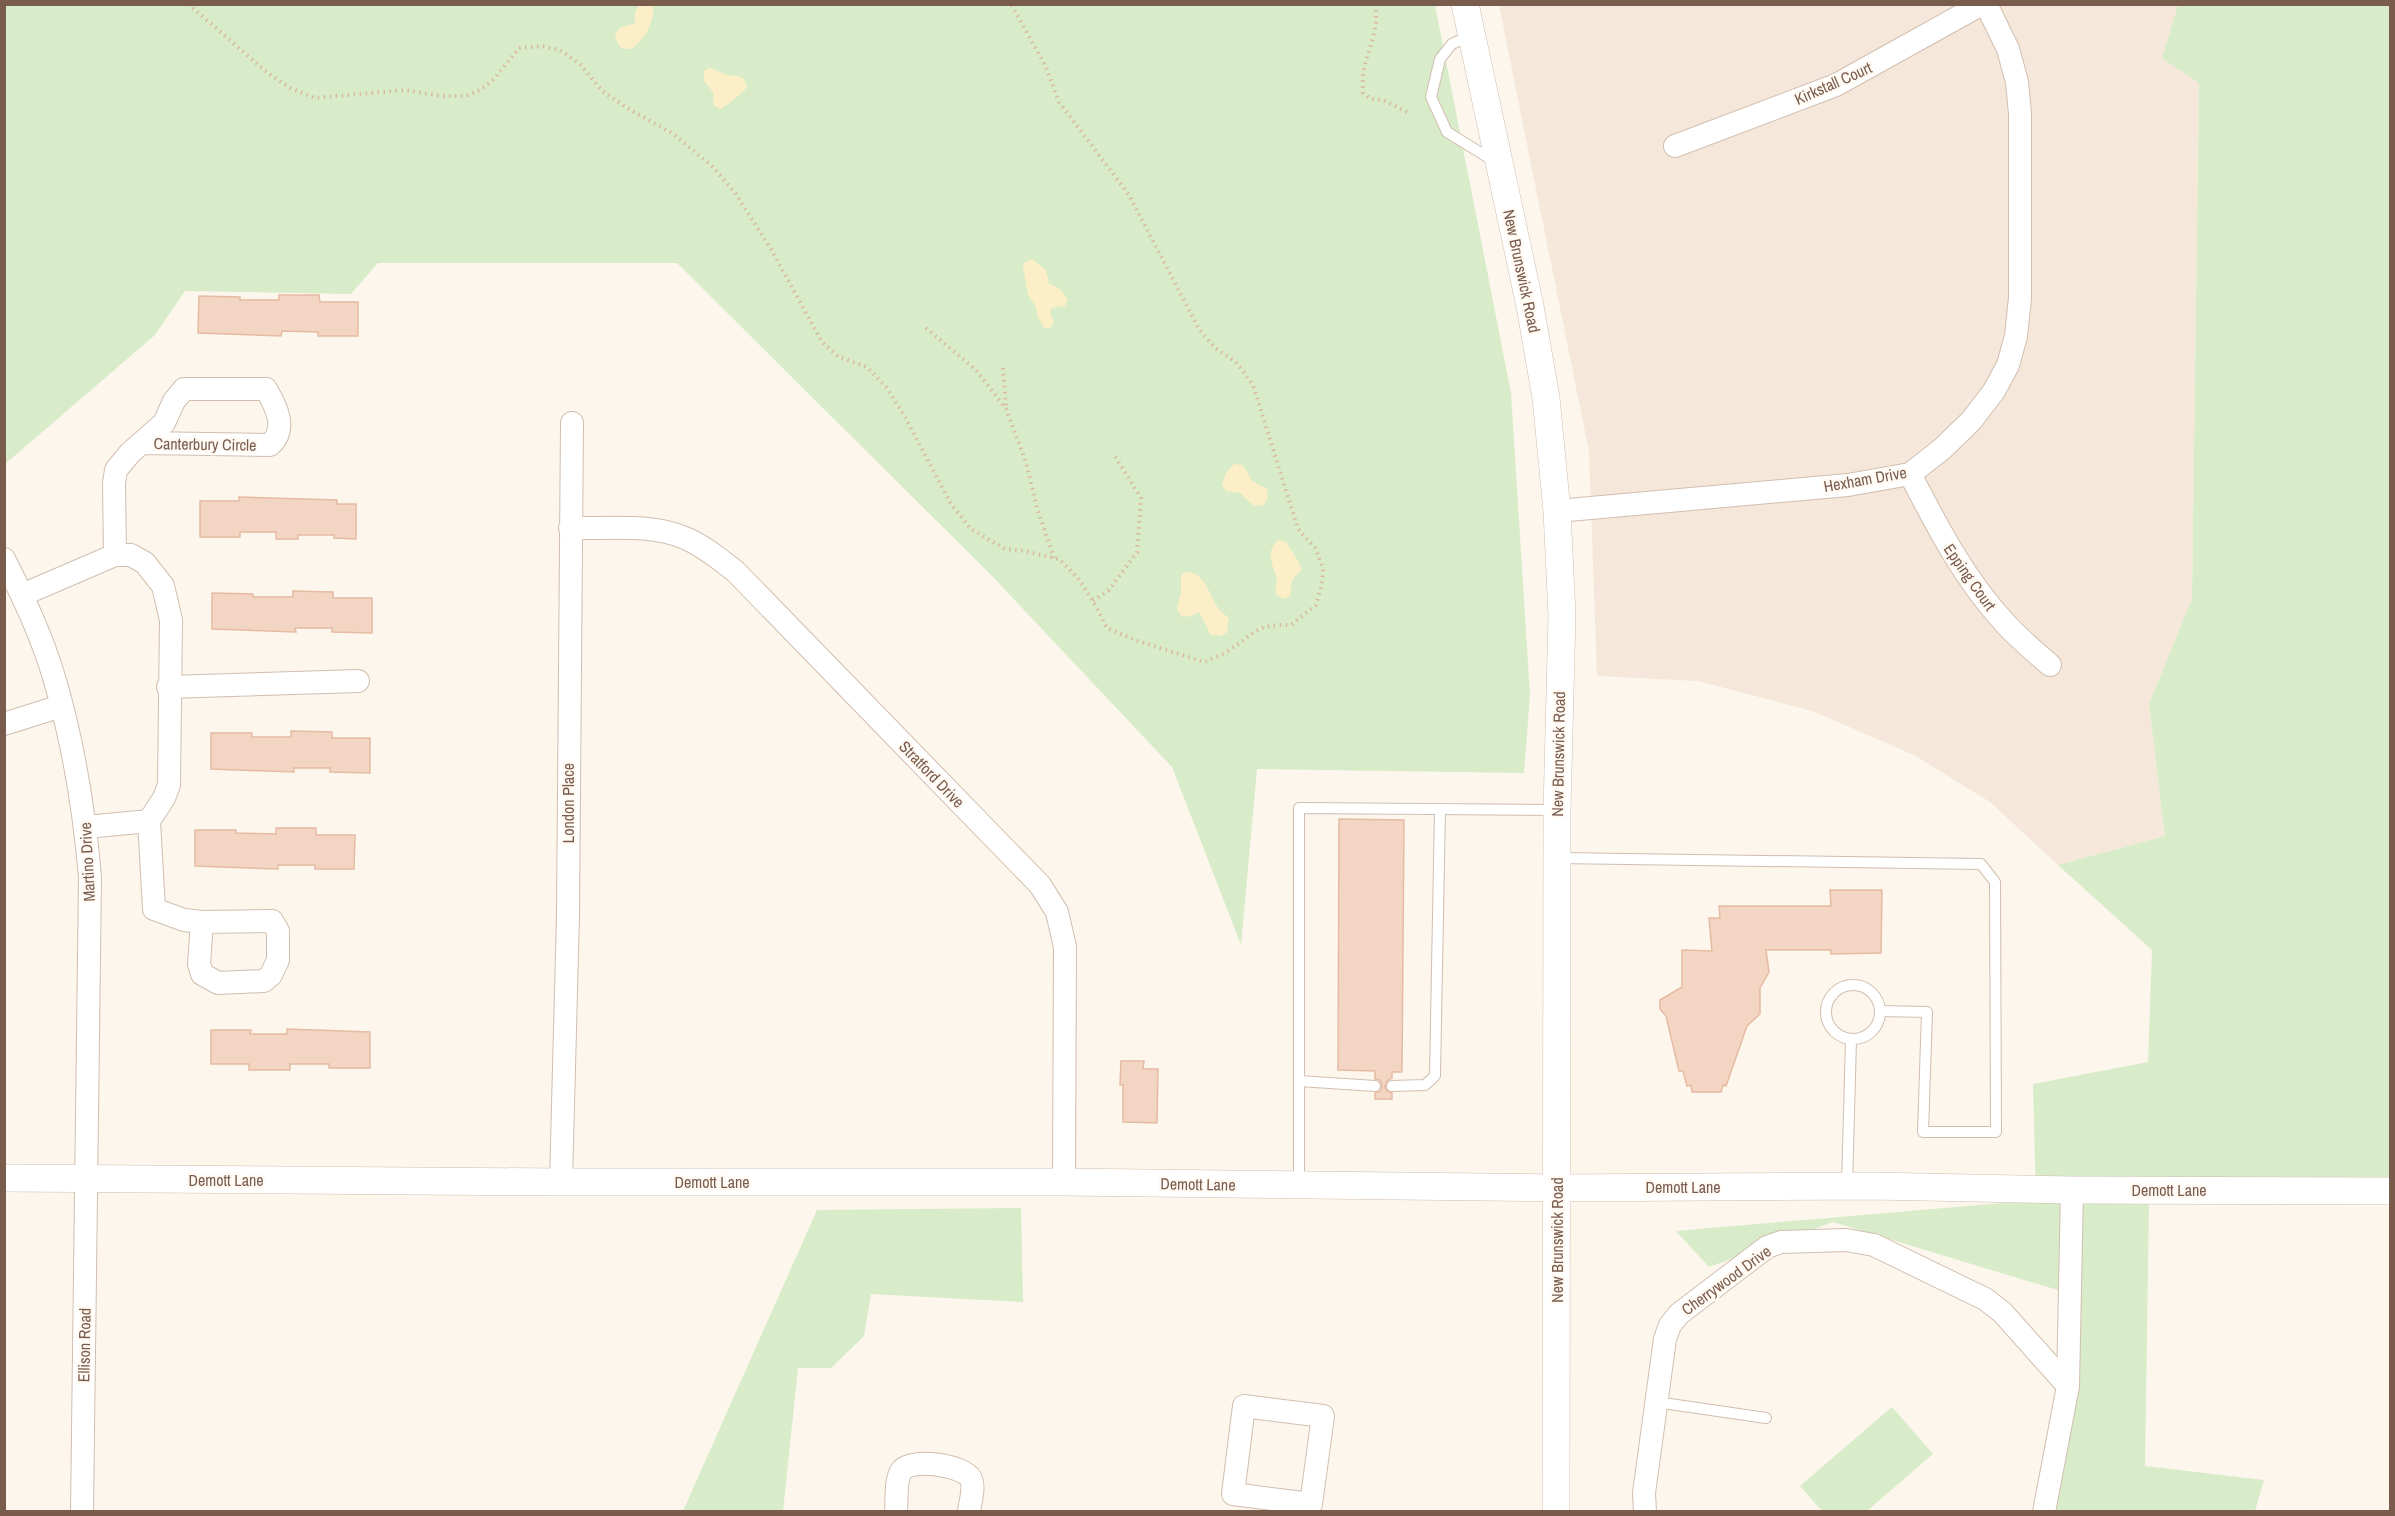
<svg xmlns="http://www.w3.org/2000/svg" width="2395" height="1516" font-family="'Archivo Narrow',sans-serif">
<style>
.residential{fill:#f5e8da}
.green{fill:#d8ecc9}
.sand{fill:#fcefc7}
.building{fill:#f3d5c3;stroke:#e6bba3;stroke-width:1.5}
.lines{fill:none;stroke-linecap:round;stroke-linejoin:round}
.service-casing{stroke:#d1beb0;stroke-width:12}
.minor-casing{stroke:#d1beb0;stroke-width:24}
.tertiary-casing{stroke:#d1beb0;stroke-width:28}
.path{stroke:#d9b8a5;stroke-width:4;stroke-dasharray:1.5 4.5;stroke-linecap:butt}
.service{stroke:#fff;stroke-width:10}
.minor{stroke:#fff;stroke-width:22}
.tertiary{stroke:#fff;stroke-width:27}
.labels{text-anchor:middle;dominant-baseline:central;stroke-width:5;stroke-linejoin:round;paint-order:stroke}
.street-label{font-size:16px;fill:#7a5c4d;stroke:#fffaf3}
</style>
<rect width="100%" height="100%" fill="#fdf6ec"/>
<polygon class="residential" points="1499,5 2178,5 2162,58 2199,82 2192,599 2149,704 2165,836 2058,865 1990,802 1914,755 1812,711 1698,681 1597,676 1589,452"/>
<g class="green">
<polygon points="5,5 1435,5 1511,393 1530,695 1524,773 1257,769 1241,945 1172,767 992,576 677,263 378,263 351,294 185,291 155,335 5,464"/>
<polygon points="2178,5 2390,5 2390,1199 2149,1202 2145,1466 2264,1480 2255,1511 2048,1511 2077,1296 1833,1222 1709,1267 1676,1231 2036,1200 2033,1084 2148,1062 2152,950 2058,865 2165,836 2149,704 2192,599 2199,83 2162,58"/>
<polygon points="1021,1208 1023,1302 871,1294 864,1336 831,1368 798,1368 783,1511 683,1511 817,1210"/>
<polygon points="1892,1407 1933,1454 1867,1511 1822,1511 1800,1486"/>
</g>
<g class="sand">
<path d="M640,4L652,5C657,19 643,42 631,49L621,48L615,38C617,24 626,28 635,23V12Z"/>
<path d="M708,68C716,68 720,74 728,75C739,77 744,74 747,87C744,92 727,105 721,109L714,106L713,92L704,81V71Z"/>
<polygon points="1032,259 1046,270 1049,284 1060,289 1068,300 1065,306 1052,308 1050,312 1054,322 1050,328 1044,328 1038,317 1036,307 1028,295 1023,267 1024,263"/>
<polygon points="1234,464 1243,465 1252,481 1267,489 1268,499 1263,506 1253,505 1240,493 1226,491 1222,484 1226,473"/>
<path d="M1279,540L1286,542L1300,564L1301,570L1292,580L1290,596L1283,599L1276,594C1275,588 1278,581 1276,575C1271,563 1266,549 1279,540Z"/>
<path d="M1185,572C1203,571 1209,592 1216,605C1219,611 1225,614 1229,619L1227,632L1221,636L1211,635L1199,612L1191,616L1182,617L1177,609L1181,593V576Z"/>
</g>
<g class="building">
<polygon points="279,295 319,295 320,302 358,302 358,336 318,336 318,332 282,331 281,336 198,333 199,296 240,297 240,300 279,300"/>
<polygon points="239,497 337,500 337,504 356,504 356,539 334,538 334,535 298,535 298,539 276,539 276,532 240,532 240,537 200,537 200,501 239,501"/>
<polygon points="293,591 333,592 333,598 372,598 372,633 332,632 332,628 295,628 296,632 212,629 212,593 253,594 253,597 293,597"/>
<polygon points="291,731 332,732 332,738 370,738 370,773 330,772 330,768 294,768 294,772 211,769 211,733 252,733 252,737 291,737"/>
<polygon points="1339,819 1404,820 1402,1072 1392,1072 1392,1078 1388,1080 1385,1086 1386,1090 1392,1093 1392,1099 1375,1099 1375,1093 1381,1091 1382,1086 1380,1080 1375,1079 1375,1071 1338,1070"/>
<polygon points="276,828 316,828 316,835 355,835 354,869 315,869 315,865 278,865 278,869 195,866 195,830 236,830 236,833 276,834"/>
<polygon points="1830,890 1882,890 1881,953 1831,954 1831,950 1766,950 1769,972 1760,988 1760,1014 1747,1026 1726,1086 1723,1085 1721,1092 1692,1092 1691,1085 1687,1086 1683,1071 1679,1071 1666,1016 1660,1009 1660,1000 1682,987 1682,950 1712,951 1709,918 1720,918 1719,906 1831,906"/>
<polygon points="287,1029 370,1032 370,1068 329,1068 329,1064 290,1064 290,1070 249,1070 249,1064 211,1064 211,1030 251,1030 250,1034 287,1034"/>
<polygon points="1121,1061 1144,1061 1143,1069 1158,1069 1157,1123 1123,1122 1123,1085 1120,1085"/>
</g>
<g class="lines">
<g class="service-casing">
<g id="service">
<polyline points="1471,35 1452,44 1440,59 1431,97 1447,132 1497,163"/>
<polyline points="1558,858 1981,864 1995,882 1996,1132 1923,1132 1927,1012 1880,1011"/>
<circle cx="1853" cy="1012" r="27"/>
<polyline points="1299,1081 1375,1086"/>
<polyline points="1392,1086 1425,1085 1435,1076 1440,809"/>
<polyline points="1299,1184 1299,808 1555,810"/>
<polyline points="1847,1186 1851,1040"/>
<polyline points="1656,1402 1766,1418"/>
</g>
</g>
<g class="minor-casing">
<g id="minor">
<polyline points="1675,146 1836,85 1982,4"/>
<path d="M1910,474C1937,526 1963,577 2003,621C2017,637 2034,651 2050,665"/>
<polyline points="1557,511 1848,485 1910,474 1942,449 1971,421 1994,391 2008,365 2016,336 2020,298 2020,114 2017,82 2008,49 1986,4"/>
<path d="M570,528C607,529 651,523 685,538C704,546 719,559 735,571L1040,885L1057,912L1065,947L1064,1182"/>
<path d="M115,555L114,483L116,470L130,453L164,423L174,401L184,389H266C276,406 288,429 270,445L143,443"/>
<path d="M4,559C23,596 41,634 53,674C73,740 84,808 90,877L82,1512"/>
<polyline points="22,595 115,555 131,555 145,563 163,586 171,620 169,785 164,798 149,821 154,909 184,920 202,922 272,921 278,931 278,960 271,975 264,981 218,983 202,974 199,964 202,922"/>
<polyline points="168,687 358,681"/>
<polyline points="4,724 61,706"/>
<polyline points="86,827 149,821"/>
<polyline points="561,1182 568,915 572,423"/>
<polygon points="1244,1406 1323,1416 1311,1504 1233,1494"/>
<path d="M896,1512C897,1500 895,1479 902,1470C913,1458 964,1465 971,1479C975,1488 970,1502 969,1512"/>
<polyline points="1645,1512 1644,1493 1665,1339 1670,1325 1679,1314 1767,1247 1781,1242 1846,1240 1874,1245 1985,1299 2002,1312 2068,1386"/>
<polyline points="2044,1512 2068,1386 2072,1190"/>
</g>
</g>
<g class="tertiary-casing">
<g id="tertiary">
<polyline points="1465,4 1530,306 1546,398 1557,511 1562,615 1557,810 1556,1512"/>
<polyline points="4,1178 561,1182 1064,1182 1557,1188 1872,1186 2072,1190 2390,1191"/>
</g>
</g>
<g class="path">
<path d="M188,4L269,74L290,88L315,98L405,90L441,96H466L482,89L494,79L519,48L541,46L560,50L580,64L602,91L632,111L672,133L713,167L736,194L771,249L822,342L839,357L867,367L886,387L905,417L951,504L971,529L1005,549L1024,551L1059,559L1077,577L1093,601L1107,628L1135,640L1204,662C1211,659 1219,656 1226,652C1255,635 1252,624 1291,625L1316,605L1322,584L1323,568L1315,548L1298,529L1253,385L1236,362L1215,348L1199,329L1129,195L1059,102L1046,67L1011,4"/>
<path d="M1375,4C1380,30 1367,50 1363,74C1362,80 1363,87 1363,93L1371,99L1383,100L1409,113"/>
<polyline points="926,328 976,370 1006,409 1026,462 1037,508 1054,558"/>
<polyline points="1003,368 1006,406"/>
<polyline points="1093,601 1109,590 1137,552 1141,498 1113,453"/>
</g>
<use href="#service" class="service"/>
<use href="#minor" class="minor"/>
<use href="#tertiary" class="tertiary"/>
</g>
<g class="labels">
<g class="street-label">
<text transform="translate(1833 83) rotate(-24)">Kirkstall Court</text>
<text transform="translate(1522 271) rotate(78)">New Brunswick Road</text>
<text transform="translate(205 444) rotate(1)">Canterbury Circle</text>
<text transform="translate(1865 479) rotate(-10)">Hexham Drive</text>
<text transform="translate(1970 577) rotate(55)">Epping Court</text>
<text transform="translate(1558 754) rotate(-89)">New Brunswick Road</text>
<text transform="translate(932 774) rotate(46)">Stratford Drive</text>
<text transform="translate(568 803) rotate(-90)">London Place</text>
<text transform="translate(87 862) rotate(-93)">Martino Drive</text>
<text x="226" y="1180">Demott Lane</text>
<text x="712" y="1182">Demott Lane</text>
<text transform="translate(1198 1184) rotate(1)">Demott Lane</text>
<text x="1683" y="1187">Demott Lane</text>
<text x="2169" y="1190">Demott Lane</text>
<text transform="translate(1557 1240) rotate(-90)">New Brunswick Road</text>
<text transform="translate(1726 1280) rotate(-36)">Cherrywood Drive</text>
<text transform="translate(84 1345) rotate(-89)">Ellison Road</text>
</g>
</g>
<rect width="2395" height="1516" fill="none" stroke="#7a5c4d" stroke-width="12"/>
</svg>
